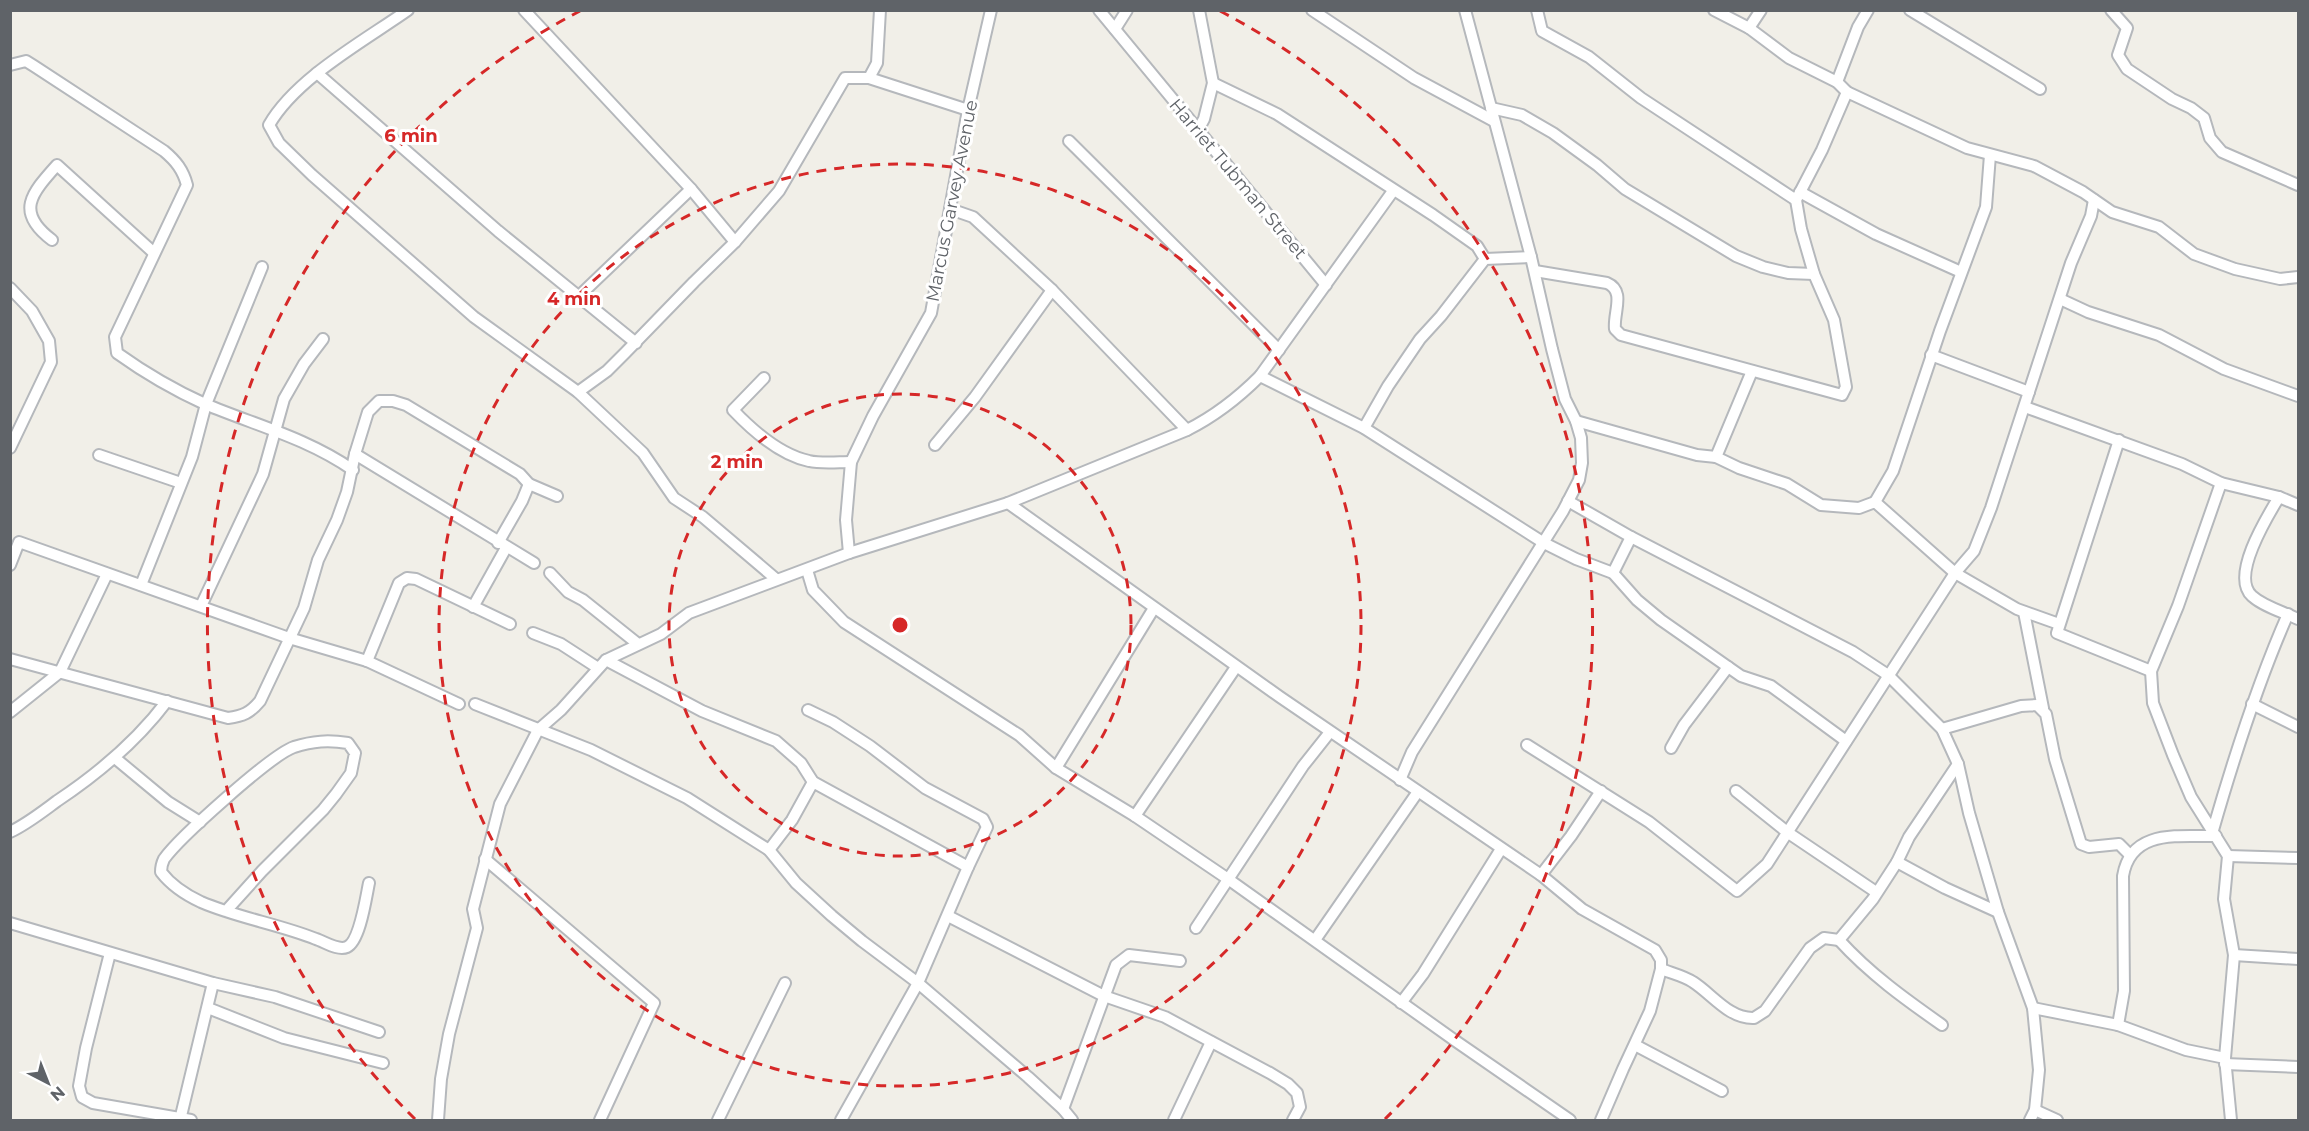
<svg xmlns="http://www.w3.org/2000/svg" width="2309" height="1131" font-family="Montserrat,sans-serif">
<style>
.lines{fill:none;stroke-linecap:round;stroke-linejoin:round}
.minor-casing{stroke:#b5b8bc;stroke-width:14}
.minor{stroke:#fff;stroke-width:10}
.ring{fill:none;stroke:#d62828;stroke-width:3;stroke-dasharray:10 8}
.labels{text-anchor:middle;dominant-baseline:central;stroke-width:6;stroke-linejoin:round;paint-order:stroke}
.street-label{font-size:18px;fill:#5f6368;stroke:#fff}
.centre{fill:#d62828;stroke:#fff;stroke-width:3}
.ring-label{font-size:18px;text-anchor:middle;font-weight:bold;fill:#d62828;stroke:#fff;stroke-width:6;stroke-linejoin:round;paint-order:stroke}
</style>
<rect width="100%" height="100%" fill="#f1efe8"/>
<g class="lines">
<g class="minor-casing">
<g id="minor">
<path d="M408,10C364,41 296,78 269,125L279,143L312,175L474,317L578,392L643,453L674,498L703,517L776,579"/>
<polyline points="524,10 691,189 735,242"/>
<polyline points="1099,10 1326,285"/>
<polyline points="1312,10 1414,78 1494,121"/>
<polyline points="1537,10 1542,31 1589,57 1641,98 1796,200"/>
<polyline points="1714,10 1749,28 1789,58 1837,82 1847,92 1967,148 2034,166 2083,192 2112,212 2159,227 2194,254 2235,269 2280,279 2298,277"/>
<polyline points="1910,10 2040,89"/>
<polyline points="2111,10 2127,28 2118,55 2127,69 2172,99 2191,108 2204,118 2210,138 2222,152 2298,185"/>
<polyline points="1749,28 1761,10"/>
<polyline points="1115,29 1127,10"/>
<path d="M10,65L26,61L34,66L164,151C176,161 183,170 187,185L115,337L117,353C145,373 174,390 205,404C255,425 307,438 353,470"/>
<polyline points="317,73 498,231 636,343"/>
<polyline points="869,78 877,63 880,10"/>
<polyline points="1837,82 1858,27 1868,10"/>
<polyline points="1213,83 1277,114 1433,215 1477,246 1485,259"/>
<polyline points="1491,108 1522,115 1553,133 1597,165 1625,189 1736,256 1763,267 1788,273 1814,274"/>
<polyline points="1198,130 1204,119 1213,83 1199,10"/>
<polyline points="1069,141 1279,350"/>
<polyline points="1800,192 1876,234 1961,272"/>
<polyline points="950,209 973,217 1052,290 1187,430"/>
<path d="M52,240C15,212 31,194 57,165L154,253"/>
<path d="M1535,271L1607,283C1626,291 1613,313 1615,329L1621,335L1842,395L1846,387L1834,320L1814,274L1801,229L1796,200L1822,150L1847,92"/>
<polyline points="10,288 32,311 49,341 51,362 10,448"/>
<polyline points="578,297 691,189"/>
<polyline points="2060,299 2088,312 2159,335 2224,369 2298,396"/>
<polyline points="1931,355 2029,392"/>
<polyline points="1260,376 1364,428 1544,543 1576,559 1613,573 1637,600 1661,620 1741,676 1771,686 1846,741"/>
<path d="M764,378L733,410C753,431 780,455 809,461C822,464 838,462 851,462"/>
<polyline points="578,392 607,371 625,353 694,282 735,242 779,191 845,78 869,78 968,110"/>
<polyline points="2025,407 2182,464 2221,483 2279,497 2298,505"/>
<polyline points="1576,421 1697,455 1716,457 1739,468 1787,484 1821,505 1859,508 1875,502 1955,573 2017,609 2059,624"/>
<polyline points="1364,428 1388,386 1420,339 1441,316 1485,259 1531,257"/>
<polyline points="2119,440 2057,633 2151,671"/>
<polyline points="935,445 975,397 1052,290"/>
<polyline points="355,454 534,563"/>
<polyline points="99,455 181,483"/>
<polyline points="1716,457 1752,371"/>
<polyline points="2221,483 2178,606 2151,671 2153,703 2173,755 2191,797 2228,856 2224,899 2234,955 2225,1058 2231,1120"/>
<path d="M2279,497C2267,517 2230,576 2252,596C2264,607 2284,612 2298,619"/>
<polyline points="1568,501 1631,537 1853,652 1888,675 1942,729 1958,764 1969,813 1998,912 2033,1008 2039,1070 2035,1110 2030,1120"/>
<polyline points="1875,502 1893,471 1940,331 1986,207 1990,155"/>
<polyline points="1008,503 1280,697 1541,875 1582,909 1655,950 1661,960 1661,969 1650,1011 1623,1069 1601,1120"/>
<polyline points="498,543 522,501 529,484"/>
<polyline points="849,553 846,520 851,462 873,416 931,313 968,110 991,10"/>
<polyline points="10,565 19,542 289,638 367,661 459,704"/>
<polyline points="807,570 813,590 844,622 1019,735 1056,768 1135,816 1228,879 1457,1042 1570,1120"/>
<polyline points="550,573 568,592 583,600 638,644"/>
<polyline points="1613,573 1631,537"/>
<polyline points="141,585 192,457 206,404 262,267"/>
<polyline points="201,606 263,474 284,399 304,364 323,339"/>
<polyline points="473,607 506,548"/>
<polyline points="2024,612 2043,708"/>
<polyline points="533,633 561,644 598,668"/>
<path d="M10,659L228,718C243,716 250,713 260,701L304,608L318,560L337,520L347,492L355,454L368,412L379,401H393L406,405L520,474L529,484L557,496"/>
<polyline points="606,660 702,711 776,741 801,763 813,782 968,867"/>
<polyline points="367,661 399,583 407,578 416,579 510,624"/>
<polyline points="475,704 591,750 687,798 769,850 796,883 832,916 862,941 918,983 1028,1077 1063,1109 1072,1120"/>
<polyline points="2252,704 2298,727"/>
<polyline points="808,710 833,722 870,746 925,788 983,819 987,827 968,867 918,983 841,1120"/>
<polyline points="10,712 60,672 107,574"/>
<polyline points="1942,729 2021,706 2037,705 2046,714 2055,759 2081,844 2089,847 2119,844 2130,855"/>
<polyline points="1527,745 1649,822 1737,891 1767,864 1955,573 1974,551 1991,508 2071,263 2091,216 2094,200"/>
<polyline points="1671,748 1684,725 1728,667"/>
<polyline points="115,758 168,802 200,822"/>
<polyline points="1056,768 1154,608"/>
<polyline points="1400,780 1412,752 1563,511 1579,480 1582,463 1581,438 1576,421 1565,399 1552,349 1531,257 1465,10"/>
<polyline points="1736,791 1787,832 1876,892"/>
<polyline points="1135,816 1236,667"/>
<path d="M2213,830C2234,757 2257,684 2288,614"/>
<path d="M10,832C27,824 42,812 57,801C99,773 137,741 167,701"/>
<polyline points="769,850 792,820 813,782"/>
<polyline points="2228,856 2298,858"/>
<polyline points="485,859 654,1003 600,1120"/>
<polyline points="1897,862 1945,888 1998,912"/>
<polyline points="1541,875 1571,836 1601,791"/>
<path d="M226,911L262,871L323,810L336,794L351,773L355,753L348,743C328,740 313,741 294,747C271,755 179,838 164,859C162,863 161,867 161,872C171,885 186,895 201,902C238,918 279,924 316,939C325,942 338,951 347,947C360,941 366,897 369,883"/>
<polyline points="948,916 1104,996 1165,1017 1270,1073 1288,1084 1297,1093 1300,1107 1293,1120"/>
<polyline points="10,923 213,983 275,997 379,1032"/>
<polyline points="1196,928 1303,766 1330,732"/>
<polyline points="1315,940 1417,793"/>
<path d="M1839,940C1870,974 1905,999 1942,1025"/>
<polyline points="110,953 86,1048 79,1086 82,1097 93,1103 191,1120"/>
<polyline points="2234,955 2298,959"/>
<path d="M1661,969C1671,973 1684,976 1693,982C1712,994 1729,1019 1754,1018L1765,1011L1810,948L1824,938L1839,940L1873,899L1897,862L1909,837L1958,764"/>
<polyline points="1401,1003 1423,974 1501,849"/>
<polyline points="208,1008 284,1038 383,1063"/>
<polyline points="2033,1008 2118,1025 2186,1050 2225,1058"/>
<path d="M2118,1025L2124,991L2123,876C2131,828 2180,837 2216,836"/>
<polyline points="1635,1045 1722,1091"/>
<polyline points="2225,1064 2298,1067"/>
<polyline points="1063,1109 1116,965 1129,955 1180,961"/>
<polyline points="2035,1110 2057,1120"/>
<polyline points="180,1120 213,983"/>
<path d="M438,1120L441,1079L449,1034L477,928L473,909L500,804L538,730L561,710L606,660L661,634L689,613L849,553L1008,503L1187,430C1215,416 1238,398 1260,376L1393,191"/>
<polyline points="718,1120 785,983"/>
<polyline points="1174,1120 1211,1042"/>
</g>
</g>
<use href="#minor" class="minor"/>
</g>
<g class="ring">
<circle cx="900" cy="625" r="231"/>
<circle cx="900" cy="625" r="461"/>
<path d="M415 1119A692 692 0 0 1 580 11M1220 11A692 692 0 0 1 1385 1119"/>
</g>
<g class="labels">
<g class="street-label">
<text transform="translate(1238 179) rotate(50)">Harriet Tubman Street</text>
<text transform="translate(952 201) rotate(-79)">Marcus Garvey Avenue</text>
</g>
</g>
<circle cx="900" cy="625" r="9" class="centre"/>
<g class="ring-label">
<text x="411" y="142">6 min</text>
<text x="574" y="305">4 min</text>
<text x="737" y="468">2 min</text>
</g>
<rect width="2309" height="1131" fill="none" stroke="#5f6368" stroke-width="24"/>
<g transform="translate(48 1083) rotate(138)" stroke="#ffffff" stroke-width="4.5" paint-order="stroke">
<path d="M0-4.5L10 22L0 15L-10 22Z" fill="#5f6368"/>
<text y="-9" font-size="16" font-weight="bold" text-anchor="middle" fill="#5f6368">N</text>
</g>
</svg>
